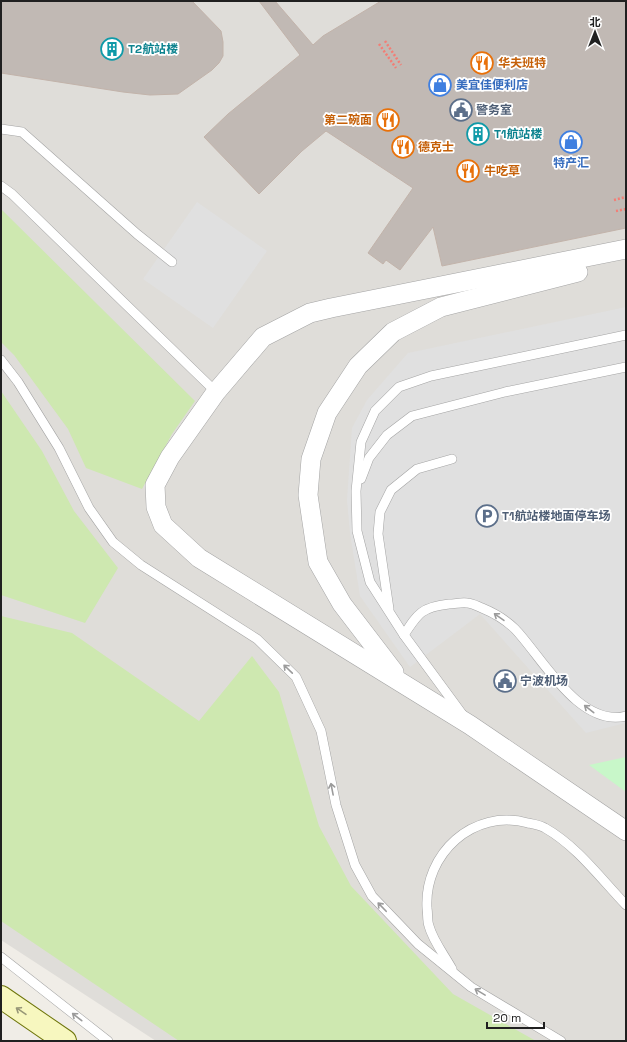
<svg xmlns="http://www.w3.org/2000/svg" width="627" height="1042" font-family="'Space Grotesk','Noto Sans SC',sans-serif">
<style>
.airport{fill:#dfddd9}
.grass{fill:#cee8b0}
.park{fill:#c8f7c9}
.parking{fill:#e0e0e0}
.building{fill:#c1b9b4;stroke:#c2b3aa}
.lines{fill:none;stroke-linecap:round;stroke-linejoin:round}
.service-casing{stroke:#a4a4a4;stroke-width:10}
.minor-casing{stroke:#a4a4a4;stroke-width:20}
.secondary-casing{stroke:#6e750a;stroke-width:24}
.path{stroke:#f37d75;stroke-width:2.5;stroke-dasharray:2 2;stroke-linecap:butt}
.service{stroke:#fff;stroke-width:9}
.minor{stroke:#fff;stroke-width:19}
.secondary{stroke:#f7f7bf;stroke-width:22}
.oneway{stroke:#9b9b9b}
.oneway2{stroke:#969677}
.labels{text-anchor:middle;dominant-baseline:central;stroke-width:3.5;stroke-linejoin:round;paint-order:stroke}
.culture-label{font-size:12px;font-weight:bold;fill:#0d838f;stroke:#fff;text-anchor:start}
.food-label{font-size:12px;font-weight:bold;fill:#c56008;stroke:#fff;text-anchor:start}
.shop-label{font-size:12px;font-weight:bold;fill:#366cbe;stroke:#fff;text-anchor:start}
.service-label{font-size:12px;font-weight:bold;fill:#4e5e75;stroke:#fff;text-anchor:start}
</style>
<rect width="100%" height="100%" fill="#f0ede7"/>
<polygon class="airport" points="1,1 626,1 626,1041 156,1041 1,940"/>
<g class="grass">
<polygon points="1,209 195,401 172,434 142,489 86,468 68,429 14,355 1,342"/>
<polygon points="1,391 42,451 74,511 118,568 85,623 1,595"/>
<polygon points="1,616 72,633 199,721 252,656 279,692 319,826 351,886 453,994 536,1041 179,1041 1,921"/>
</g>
<polygon class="park" points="626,757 626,792 589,765"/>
<g class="parking">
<polygon points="197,202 267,251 213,328 143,279"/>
<polygon points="626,307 626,723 586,733 480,614 410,667 360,596 350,533 347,500 352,428 367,400 408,353"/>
</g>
<g class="building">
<polygon points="1,1 192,1 221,31 223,42 223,56 219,63 212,70 178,94 150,95 123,92 1,73"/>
<polygon points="259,1 275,1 313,45 323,36 381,1 626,1 626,228 442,266 433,227 400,270 386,260 383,264 368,253 413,188 326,131 302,151 259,194 204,137 228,114 300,55"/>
</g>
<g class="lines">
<g class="service-casing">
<g id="service">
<polyline points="1,129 22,132 137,234 172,262"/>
<polyline points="1,186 12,194 216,392"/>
<polyline points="1,360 18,382 59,448 89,508 113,542 141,565 257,639 296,677 321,731 336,805 355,865 372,896 418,944 471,987 561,1041"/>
<polyline points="361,479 369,458 387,435 412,416 505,392 626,367"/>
<polyline points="389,609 378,534 380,512 391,490 417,469 452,459"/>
<path d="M404,635C418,613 422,607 449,604C455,604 462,602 467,603C472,603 477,606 482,608C494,613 505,619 515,629C542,657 579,728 626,716"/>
<polyline points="462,714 404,635 370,582 357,531 356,491 361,442 375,411 399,387 431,376 626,335"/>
<polyline points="1,957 108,1041"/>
<path d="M452,969C445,956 433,941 429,926C427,921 428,914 427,908C424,854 473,808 528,823C533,824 540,825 545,828C577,846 601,879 626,905"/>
</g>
</g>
<g class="minor-casing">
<g id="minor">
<polyline points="626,249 331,308 310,313 263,337 216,392 170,457 155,485 156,507 163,525 199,558 470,725 626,831"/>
<polyline points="394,672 342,604 318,562 308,495 311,459 327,413 358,366 393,332 441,307 578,272"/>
</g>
</g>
<g class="secondary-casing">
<polyline id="secondary" points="1,997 65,1041"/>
</g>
<g class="path">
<polyline points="385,41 401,65"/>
<polyline points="379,44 396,68"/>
<polyline points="614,200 626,197"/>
<polyline points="616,211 626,209"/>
</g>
<use href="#service" class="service"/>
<use href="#minor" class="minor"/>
<use href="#secondary" class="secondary"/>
</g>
<defs><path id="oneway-shaft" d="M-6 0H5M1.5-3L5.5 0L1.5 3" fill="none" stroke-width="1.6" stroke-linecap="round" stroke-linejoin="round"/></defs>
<g class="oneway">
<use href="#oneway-shaft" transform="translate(499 617) rotate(-145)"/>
<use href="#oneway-shaft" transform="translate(288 669) rotate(-136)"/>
<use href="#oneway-shaft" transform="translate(589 709) rotate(-142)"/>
<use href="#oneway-shaft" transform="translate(332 789) rotate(-101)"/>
<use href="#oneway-shaft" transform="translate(382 907) rotate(-134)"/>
<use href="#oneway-shaft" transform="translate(480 992) rotate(-149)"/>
<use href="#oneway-shaft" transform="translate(77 1017) rotate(-142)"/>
</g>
<use class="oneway2" href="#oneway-shaft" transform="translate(21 1011) rotate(-146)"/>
<defs>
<g id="building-ring" transform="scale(1.15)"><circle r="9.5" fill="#fff" stroke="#0f9aa8" stroke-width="1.5"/><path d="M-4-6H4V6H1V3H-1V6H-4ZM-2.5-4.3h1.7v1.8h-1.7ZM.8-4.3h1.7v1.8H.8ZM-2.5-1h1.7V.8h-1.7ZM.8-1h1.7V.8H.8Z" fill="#0f9aa8"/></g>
<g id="restaurant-ring" transform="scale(1.15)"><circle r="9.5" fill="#fff" stroke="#e8710a" stroke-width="1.5"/><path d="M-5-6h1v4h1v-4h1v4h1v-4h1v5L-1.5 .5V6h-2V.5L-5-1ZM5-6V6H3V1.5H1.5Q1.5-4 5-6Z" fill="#e8710a"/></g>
<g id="shop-ring" transform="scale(1.15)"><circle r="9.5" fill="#fff" stroke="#3f7fe0" stroke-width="1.5"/><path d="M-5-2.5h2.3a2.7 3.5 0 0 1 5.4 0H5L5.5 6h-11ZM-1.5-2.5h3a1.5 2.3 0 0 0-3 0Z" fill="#3f7fe0"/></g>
<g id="civic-ring" transform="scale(1.15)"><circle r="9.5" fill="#fff" stroke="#5c6f8a" stroke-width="1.5"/><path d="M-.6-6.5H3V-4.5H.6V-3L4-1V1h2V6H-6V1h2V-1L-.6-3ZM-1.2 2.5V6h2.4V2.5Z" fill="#5c6f8a"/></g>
<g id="parking-ring" transform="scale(1.15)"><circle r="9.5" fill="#fff" stroke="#5c6f8a" stroke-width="1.5"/><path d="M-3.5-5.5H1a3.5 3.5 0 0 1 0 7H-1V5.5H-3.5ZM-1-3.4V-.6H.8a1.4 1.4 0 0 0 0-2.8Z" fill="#5c6f8a"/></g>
</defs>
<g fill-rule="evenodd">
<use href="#building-ring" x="112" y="49"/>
<use href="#restaurant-ring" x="482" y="63"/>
<use href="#shop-ring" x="440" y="85"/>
<use href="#civic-ring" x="461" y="110"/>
<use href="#restaurant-ring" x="388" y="120"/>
<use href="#building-ring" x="478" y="134"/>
<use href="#shop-ring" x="571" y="142"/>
<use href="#restaurant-ring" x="403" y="147"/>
<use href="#restaurant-ring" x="468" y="171"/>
<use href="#parking-ring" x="487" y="516"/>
<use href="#civic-ring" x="505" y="681"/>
</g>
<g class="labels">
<g class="culture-label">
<text x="128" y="49">T2航站楼</text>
<text x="494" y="134">T1航站楼</text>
</g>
<g class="food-label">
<text x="498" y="63">华夫班特</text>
<text x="372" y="120" text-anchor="end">第二碗面</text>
<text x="418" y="147">德克士</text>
<text x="484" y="171">牛吃草</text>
</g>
<g class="shop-label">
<text x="456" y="85">美宜佳便利店</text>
<text x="571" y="163" text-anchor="middle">特产汇</text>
</g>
<g class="service-label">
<text x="476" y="110">警务室</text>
<text x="502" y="516">T1航站楼地面停车场</text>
<text x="520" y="681">宁波机场</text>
</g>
</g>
<rect width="627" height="1042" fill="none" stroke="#202020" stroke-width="4"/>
<g transform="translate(595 32)" stroke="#ffffff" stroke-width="3" paint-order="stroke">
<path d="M0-3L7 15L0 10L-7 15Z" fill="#202020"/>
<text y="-6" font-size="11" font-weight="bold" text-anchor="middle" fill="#202020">北</text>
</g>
<path d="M487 1022v6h57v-6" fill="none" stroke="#202020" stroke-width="2"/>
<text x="493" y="1022" font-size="12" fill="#202020" stroke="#ffffff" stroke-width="3" paint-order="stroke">20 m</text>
</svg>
